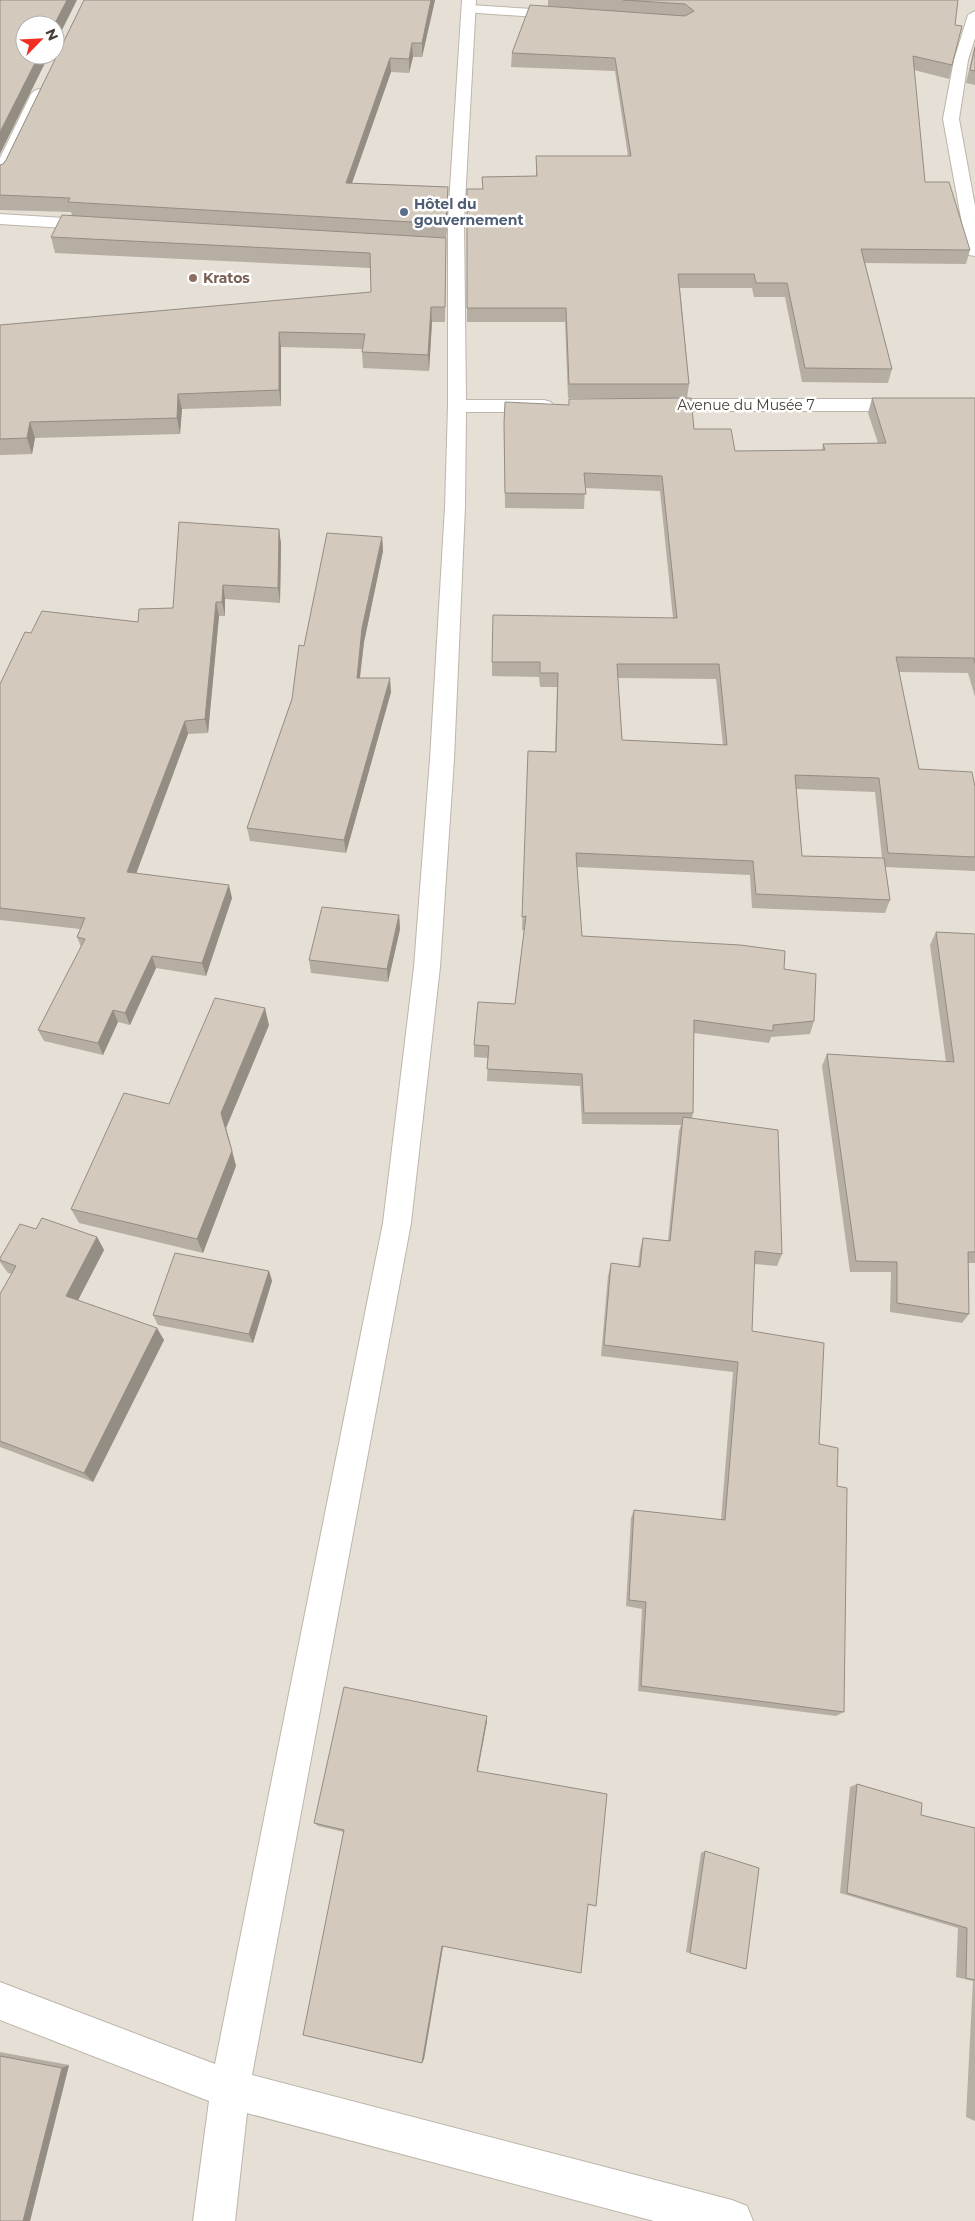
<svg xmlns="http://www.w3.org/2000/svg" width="975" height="2221" font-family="Montserrat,sans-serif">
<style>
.residential{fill:#e6dfd5;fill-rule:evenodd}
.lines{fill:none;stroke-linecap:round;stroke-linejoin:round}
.service-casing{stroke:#bdb5aa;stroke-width:2}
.minor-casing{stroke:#bdb5aa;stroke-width:2}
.service{fill:#fff;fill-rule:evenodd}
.minor{fill:#fff;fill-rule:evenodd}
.wall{fill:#b6ada3;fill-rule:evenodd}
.shaded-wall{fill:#948d84}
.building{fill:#d4c9bd;stroke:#948d84;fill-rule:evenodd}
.service-dot{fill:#5c6f8a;stroke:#fff;stroke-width:2}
.education-dot{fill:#8d6e63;stroke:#fff;stroke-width:2}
.labels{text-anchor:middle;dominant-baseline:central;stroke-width:5;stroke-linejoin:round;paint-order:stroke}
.far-service-label{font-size:14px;font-weight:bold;fill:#4e5e75;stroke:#fff;text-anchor:start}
.far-education-label{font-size:14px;font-weight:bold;fill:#785e54;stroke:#fff;text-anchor:start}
.far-street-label{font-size:14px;fill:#453e36;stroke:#fff}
</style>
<rect width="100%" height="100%" fill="#f2eee7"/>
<path class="residential" d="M0,0H975V2221H0ZM25,25H55V55H25Z"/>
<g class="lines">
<g class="service-casing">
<polygon id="service" points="469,5 565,11 572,15 565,19 464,12 462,9 464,6"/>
</g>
<g class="minor-casing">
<g id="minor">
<polygon points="462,0 476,0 464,220 466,400 544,400 551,402 553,406 551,410 544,412 466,412 465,507 454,759 440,967 411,1223 252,2075 732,2200 747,2206 753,2221 654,2221 247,2113 235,2221 193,2221 209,2101 0,2020 0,1982 215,2064 383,1223 414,967 430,759 445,507 448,406 448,220"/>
<polygon points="975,11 975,38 968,60 959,119 975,206 975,256 969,255 967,251 943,119 954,60 968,15"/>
<polygon points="39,89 44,91 47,94 8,174 6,177 0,179 0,158 31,94 34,91"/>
<polygon points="0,214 97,220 103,221 105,225 103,229 97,230 0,224"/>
<polygon points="654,399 975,399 975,411 654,411 647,409 645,405 647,401"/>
</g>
</g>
<use href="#service" class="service"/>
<use href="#minor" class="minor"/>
</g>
<g class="wall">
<polygon points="84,0 435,0 422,57 413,57 409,73 391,72 352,183 448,187 448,202 446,239 445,322 432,322 429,371 363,368 362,352 362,349 281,347 281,406 182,409 180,434 35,438 32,454 0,455 0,325 371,292 371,268 55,253 51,237 72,215 71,212 0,210 0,165 3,164 6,160"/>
<polygon points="548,0 958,0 955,25 962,26 949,79 914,70 925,182 970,250 966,264 865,263 892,369 888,383 802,382 785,297 754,297 752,288 680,288 689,384 687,398 568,398 565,322 467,322 467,189 483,189 482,177 536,176 536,156 628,156 615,71 511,67 512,53 548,6"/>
<polygon points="975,44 975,85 966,83"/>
<path d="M872,398H975V697L968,673L899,672L919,769L975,787V871L885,867L890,900L885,913L752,908L750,875L577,867L582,936L784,969L814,1021L810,1034L771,1037L769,1043L694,1033L693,1113L692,1118L782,1254L777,1266L754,1264L752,1331L819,1444L837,1486L844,1712L836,1716L638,1691L642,1609L626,1606L631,1518L634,1510L721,1520L733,1372L601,1356L608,1276L611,1263L638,1267L640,1250L643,1238L668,1241L679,1131L681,1125L582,1124L580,1086L487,1081L488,1058L474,1057V1045L515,1004L524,930H522L528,751L555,752L557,687H540L539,677L492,676V662L673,618L660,491L585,488L584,509L505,508L504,423L569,405V399L694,429L735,451L822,450L823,444L878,443L868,413ZM618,678L716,679L723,745L622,740ZM796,789L875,792L882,858L802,856Z"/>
<polygon points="279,529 281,544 280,603 225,599 225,616 219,616 208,733 188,734 136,873 232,898 206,976 156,968 130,1025 118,1022 103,1055 44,1041 38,1030 81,947 77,937 80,929 0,920 0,684 31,633 138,622 173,608"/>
<polygon points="382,537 383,551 364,642 360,678 391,692 346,853 250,841 247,828 292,699 304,646"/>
<polygon points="399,915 400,929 388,982 311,973 309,960"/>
<polygon points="936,932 975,934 975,1263 968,1263 969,1314 962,1323 890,1312 891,1272 850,1272 822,1066 827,1054 946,1062 930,945"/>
<polygon points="269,1025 226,1128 236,1166 203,1253 79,1223 71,1209 169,1104"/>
<polygon points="36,1229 97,1237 104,1250 78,1300 164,1340 93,1482 0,1447 0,1294 12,1274 8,1273 0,1262 0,1258"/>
<polygon points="269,1271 272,1281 253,1343 158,1325 153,1315"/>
<polygon points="487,1721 478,1771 596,1906 588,1905 443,1947 424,2059 422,2063 344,1832 318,1826 314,1823"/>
<polygon points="857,1784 921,1815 975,1828 975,2121 966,2117 973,1981 956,1977 958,1928 840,1893 850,1787"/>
<polygon points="705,1851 746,1969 686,1952 701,1853"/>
<polygon points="0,2052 69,2065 30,2221 0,2221"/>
</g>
<g class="shaded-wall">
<polygon points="67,0 77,0 55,44 55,25 54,25"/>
<polygon points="431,0 435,0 422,57 422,43"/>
<polygon points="412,43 413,57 409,73 409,59"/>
<polygon points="39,55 49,55 0,154 0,132"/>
<polygon points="390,58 391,72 347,197 346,183"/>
<polygon points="448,187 448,202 446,239 446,224"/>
<polygon points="431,307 432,322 429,371 428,355"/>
<polygon points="279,332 281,347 281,406 279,390"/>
<polygon points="178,394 182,409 180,434 177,418"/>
<polygon points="30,422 35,438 32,454 27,438"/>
<polygon points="279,529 281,544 280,603 278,588"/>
<polygon points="382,537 383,551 364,642 358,692 357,678 362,628"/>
<polygon points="223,585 225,599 225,616 222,602"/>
<polygon points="216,602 219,616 208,733 205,719"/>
<polygon points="390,678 391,692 346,853 344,840"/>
<polygon points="185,721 188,734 132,885 127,872"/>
<polygon points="229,885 232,898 206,976 202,963"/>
<polygon points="399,915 400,929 388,982 387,969"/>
<polygon points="152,956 156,968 130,1025 125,1013"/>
<polygon points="265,1008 269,1025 226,1128 236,1166 203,1253 197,1239 221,1113"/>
<polygon points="113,1010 118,1022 103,1055 98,1043"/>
<polygon points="97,1237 104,1250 74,1308 66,1296"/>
<polygon points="269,1271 272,1281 253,1343 249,1334"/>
<polygon points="157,1328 164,1340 93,1482 84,1473"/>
<polygon points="487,1716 487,1721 477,1774 477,1771"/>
<polygon points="442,1946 443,1946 424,2059 422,2063"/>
<polygon points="69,2065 30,2221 23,2221 62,2068"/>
</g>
<g class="building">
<polygon points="0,0 67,0 54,25 25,25 25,55 39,55 0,132"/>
<polygon points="84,0 431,0 422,43 412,43 409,59 390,58 346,183 448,187 446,224 68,202 70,198 0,195 0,165 3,164 6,160"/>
<polygon points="623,0 958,0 955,25 962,26 952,65 913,56 925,182 949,182 970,250 861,249 892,369 805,368 787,283 756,283 754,274 678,274 689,384 569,384 566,308 467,308 467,189 483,189 482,177 537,176 536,156 631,156 615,58 512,53 530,5 685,16 694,11 685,4"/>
<polygon points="975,47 975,71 970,70"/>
<polygon points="62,215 446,238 445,307 431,307 428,355 362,352 365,334 279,332 279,390 178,394 177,418 30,422 27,438 0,439 0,325 371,292 370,253 51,237"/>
<path d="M691,398L694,429H731L735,451L825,450L823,444L886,443L872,398H975V663L974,658L896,657L919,769L972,772L975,787V857L888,853L879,778L795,775L802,856L884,858L890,900L756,894L753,861L576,853L582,936L740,945L785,951L784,969L816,974L814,1021L773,1025V1031L694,1020L693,1113H584L582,1074L487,1069L489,1046L474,1045L478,1002L515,1004L526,916L522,917L528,751L556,752L558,673H540V662H492L493,615L677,618L662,476L584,473L586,494L505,493L504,423L505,402L569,405V399ZM617,664H719L727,745L622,740Z"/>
<polygon points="179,522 279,529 278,588 223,585 222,602 216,602 205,719 185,721 127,872 229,885 202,963 152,956 125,1013 113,1010 98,1043 38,1030 85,939 77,937 85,918 0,908 0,684 25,632 31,633 42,611 138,622 139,609 173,608"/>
<polygon points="327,533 382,537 362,628 357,678 390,678 344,840 247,828 292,699 299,645 304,646"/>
<polygon points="322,907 399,915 387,969 309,960"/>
<polygon points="936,932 975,934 975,1252 968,1252 969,1314 897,1303 897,1262 856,1261 827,1054 954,1062"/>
<polygon points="215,998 265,1008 221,1113 232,1151 197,1239 71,1209 124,1093 169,1104"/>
<polygon points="683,1117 778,1130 782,1254 755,1251 752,1331 824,1343 819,1444 838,1448 837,1486 847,1488 844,1712 641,1686 646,1602 629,1600 634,1510 725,1520 738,1362 604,1345 611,1263 640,1267 643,1238 670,1241"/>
<polygon points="42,1218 97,1237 66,1296 157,1328 84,1473 0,1441 0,1294 16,1266 0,1260 0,1258 20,1224 36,1229"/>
<polygon points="175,1253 269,1271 249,1334 153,1315"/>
<polygon points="344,1687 487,1716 477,1771 607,1794 596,1906 588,1904 581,1973 442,1946 422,2063 303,2035 344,1830 314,1823"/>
<polygon points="857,1784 922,1803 921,1815 975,1828 975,1980 966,1978 967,1928 847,1893"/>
<polygon points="705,1851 759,1868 746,1969 690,1953"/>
<polygon points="0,2056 62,2068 23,2221 0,2221"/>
</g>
<circle class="service-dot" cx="404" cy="212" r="5"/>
<circle class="education-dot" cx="193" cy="278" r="5"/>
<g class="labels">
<g class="far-service-label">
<text x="414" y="204">Hôtel du<tspan x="414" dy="16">gouvernement</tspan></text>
</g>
<g class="far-education-label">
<text x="203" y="278">Kratos</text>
</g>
<g class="far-street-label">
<text x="746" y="405">Avenue du Musée 7</text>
</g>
</g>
<g transform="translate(40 40) rotate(66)"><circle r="24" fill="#ffffff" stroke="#b5b2af"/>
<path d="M0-4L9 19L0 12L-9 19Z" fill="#ef2e21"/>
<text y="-8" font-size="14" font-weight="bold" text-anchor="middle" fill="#453e36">N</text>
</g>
</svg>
